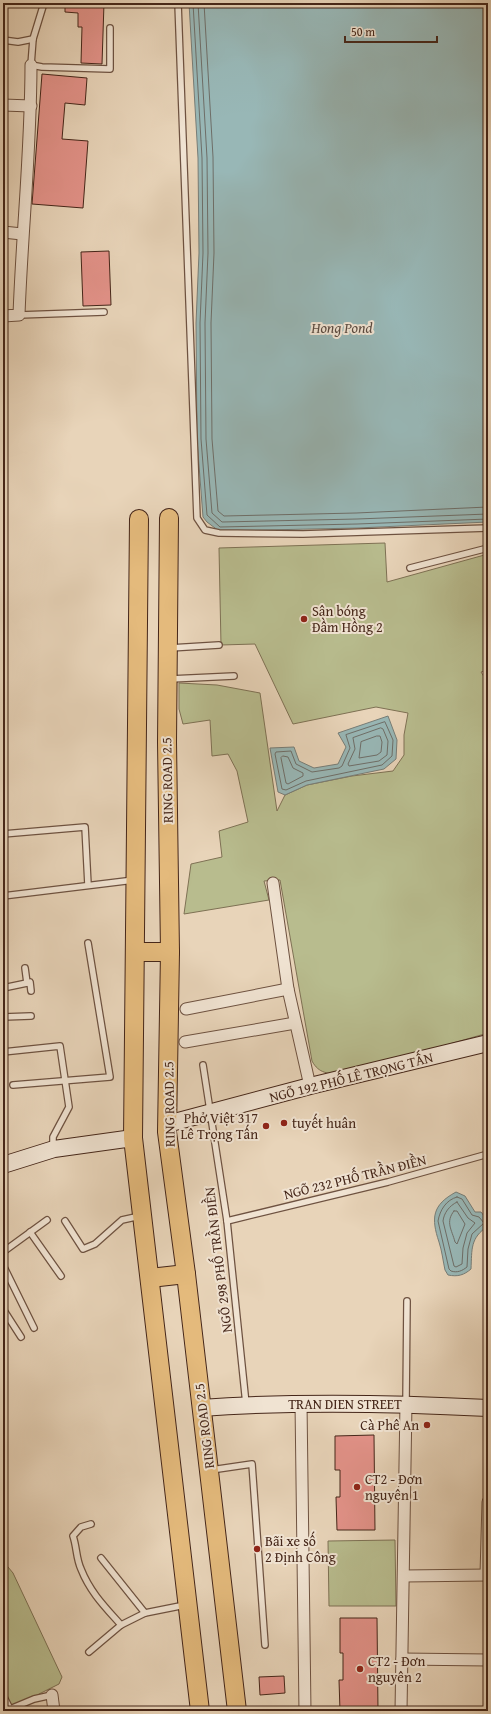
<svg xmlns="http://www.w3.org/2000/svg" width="491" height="1714" font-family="'Gentium Book Plus',serif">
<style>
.green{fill:#b8bc8e;stroke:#7e7154}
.water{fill:#98b7b6;stroke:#777d77}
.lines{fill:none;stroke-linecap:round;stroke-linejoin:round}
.shore{stroke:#6e6e68;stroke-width:1}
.building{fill:#e39289;stroke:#452619}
.lane-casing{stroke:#6e5241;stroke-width:8}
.street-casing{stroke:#6e5241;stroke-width:13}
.secondary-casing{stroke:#452619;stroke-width:18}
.primary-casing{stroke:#452619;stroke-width:20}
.lane{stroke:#f0e3d2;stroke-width:5.5}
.street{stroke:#f0e3d2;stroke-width:11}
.secondary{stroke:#f0e3d2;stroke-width:16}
.primary{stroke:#e4ba7c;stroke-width:18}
.poi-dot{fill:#8f2418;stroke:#f0e3d2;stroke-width:1.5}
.labels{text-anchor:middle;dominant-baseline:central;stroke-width:4;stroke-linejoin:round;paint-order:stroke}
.poi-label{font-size:14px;fill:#452619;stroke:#f0e3d2;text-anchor:start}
.street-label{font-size:14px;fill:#452619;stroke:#f0e3d2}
.water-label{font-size:15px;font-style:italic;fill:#5a4a40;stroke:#f0e3d2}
</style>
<rect width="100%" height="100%" fill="#e8d4b9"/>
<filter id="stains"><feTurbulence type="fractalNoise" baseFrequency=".005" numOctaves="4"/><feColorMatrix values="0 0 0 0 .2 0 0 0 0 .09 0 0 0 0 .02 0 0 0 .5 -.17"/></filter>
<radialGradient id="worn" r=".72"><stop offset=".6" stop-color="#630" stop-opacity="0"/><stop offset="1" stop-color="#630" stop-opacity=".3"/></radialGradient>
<g class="green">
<path d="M385,543L387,582L488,554V670L481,672L488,683V1033L341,1075C328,1073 319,1074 312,1061L280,880L264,881L269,900L184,914L191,864L222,857L219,831L248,822L237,771L228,754L212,756L210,720L183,724L179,709V683L217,685L260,693L277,811L285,795L307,785L352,776L393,771L404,755V735L408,713L376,707L293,724L255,644L221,645L219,548Z"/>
<polygon points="395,1540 396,1606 329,1606 328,1541"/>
<polygon points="3,1561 13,1573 62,1677 59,1684 39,1694 40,1699 13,1711 7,1711 3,1704"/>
</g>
<g class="water">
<polygon points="189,3 488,3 488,522 357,528 219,531 207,522 203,517 197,439 196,323 199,253 198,158"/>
<polygon points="388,716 397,740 396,759 384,769 307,785 285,795 278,792 270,748 294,747 299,761 314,768 338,764 346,747 338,733"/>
<path d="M456,1192L465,1196L475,1212H481L488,1221V1226C470,1238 472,1249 471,1269C464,1275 458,1277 448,1275L445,1270C443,1261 442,1251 439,1242C431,1218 432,1205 456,1192Z"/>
</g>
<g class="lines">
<g class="shore">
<polyline points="193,3 202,158 203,253 200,323 201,439 207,515 220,527 357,524 488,519"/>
<polyline points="198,3 207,158 208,253 205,323 206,439 212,513 222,522 357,519 488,514"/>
<polyline points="204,3 213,157 214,253 211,323 212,439 218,511 224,516 356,513 488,507"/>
<polygon points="385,722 393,740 392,756 382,765 306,781 286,790 282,789 275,754 276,752 291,751 296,764 312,772 339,768 342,766 350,748 346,735"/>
<polygon points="381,728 383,729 388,741 387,755 379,761 349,766 348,764 355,749 353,738"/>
<polygon points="377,736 380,736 382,742 381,752 377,755 359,758 361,742"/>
<polygon points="283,756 288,757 293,768 303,773 303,776 288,784 286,783 281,758"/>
<path d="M457,1197L462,1199L472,1215L479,1217L484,1223L472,1234L468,1249L467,1267C462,1271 457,1273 451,1271L449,1269L438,1221C440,1210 446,1200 457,1197Z"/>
<path d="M457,1202L468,1218L475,1223L467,1233L463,1248L462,1264L456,1267L454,1266L443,1221C444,1213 449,1206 457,1202Z"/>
<path d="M454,1211H457L465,1224L457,1244L455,1242C452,1230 445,1222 454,1211Z"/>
</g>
</g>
<g class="building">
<polygon points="65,3 104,3 102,64 81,63 82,27 78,27 78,13 65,12"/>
<polygon points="42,74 87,78 85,105 65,103 62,139 88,141 83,208 32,204"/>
<polygon points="109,251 111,305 83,306 81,252"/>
<polygon points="374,1435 375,1530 337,1530 336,1497 340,1497 340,1470 335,1470 335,1436"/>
<polygon points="340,1618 377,1618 378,1711 340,1711 339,1680 343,1680 343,1653 340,1653"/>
<polygon points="284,1676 285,1693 260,1695 259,1677"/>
</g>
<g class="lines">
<g class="lane-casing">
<g id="lane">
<polyline points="44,3 33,39 31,65 42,67 110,69 110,28"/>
<polyline points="178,3 197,518 205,530 219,533 303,534 488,528"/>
<polyline points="3,40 18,42 33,39"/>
<polyline points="19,315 104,312"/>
<polyline points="410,568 488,548"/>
<polyline points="170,648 219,645"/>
<polyline points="170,679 234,676"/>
<polyline points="3,834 85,827 88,885"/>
<polyline points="3,896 134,880"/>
<polyline points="25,968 27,983 30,982 31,991"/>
<polyline points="3,988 27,983"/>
<polyline points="3,1017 31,1016"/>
<polyline points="3,1052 60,1046 69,1107 53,1137 53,1148"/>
<polyline points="203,1065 227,1221 246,1404"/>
<polyline points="13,1085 110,1077 88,943"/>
<polyline points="65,1221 83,1249 95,1244 122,1220 140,1216"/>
<polyline points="227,1221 388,1182 488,1154"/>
<polyline points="30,1232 61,1276"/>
<polyline points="3,1252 47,1220"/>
<polyline points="3,1265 34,1328"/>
<polyline points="3,1309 21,1337"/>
<polyline points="406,1403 407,1301"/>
<polyline points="211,1470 252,1464 265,1645"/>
<path d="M91,1524L81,1527L73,1536C77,1548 76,1558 81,1569C90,1592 105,1607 121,1625"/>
<polyline points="101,1558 145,1613"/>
<polyline points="89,1652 121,1625 145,1613 185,1605"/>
<polyline points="3,1695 10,1709 34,1699 52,1695"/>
<polyline points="189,1711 198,1706"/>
</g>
</g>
<g class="street-casing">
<g id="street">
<polyline points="3,105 31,106"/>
<polyline points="3,232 22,234"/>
<path d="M3,316L19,315C22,232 31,148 31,65"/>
<polyline points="273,883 288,989 310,1086"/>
<polyline points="186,1009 288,989"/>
<polyline points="185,1042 295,1023"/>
<polyline points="301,1403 305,1711"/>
<polyline points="486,1575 488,1502"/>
<polyline points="404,1576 488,1575"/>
<polyline points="402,1659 488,1660"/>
<polyline points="52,1695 54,1711"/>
<polyline points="401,1711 406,1403"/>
</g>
</g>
<g class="secondary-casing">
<g id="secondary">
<polyline points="167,1124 310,1086 488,1043"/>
<polyline points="3,1165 54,1149 133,1138"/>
<path d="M201,1408C297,1401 392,1403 488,1408"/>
</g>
</g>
<g class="primary-casing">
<g id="primary">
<polyline points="169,518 167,742 170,952 167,1132 186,1274 237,1711"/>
<polyline points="139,519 133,1138 200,1711"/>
<polyline points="136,952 170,952"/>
<polyline points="150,1278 186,1274"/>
</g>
</g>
<use href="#lane" class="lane"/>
<use href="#street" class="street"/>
<use href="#secondary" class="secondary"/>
<use href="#primary" class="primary"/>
</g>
<g class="poi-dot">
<circle cx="304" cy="619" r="4"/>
<circle cx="284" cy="1123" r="4"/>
<circle cx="266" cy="1126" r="4"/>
<circle cx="427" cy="1425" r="4"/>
<circle cx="357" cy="1487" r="4"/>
<circle cx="257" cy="1549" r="4"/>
<circle cx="360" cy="1669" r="4"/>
</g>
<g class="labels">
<g class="poi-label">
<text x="312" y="611">Sân bóng<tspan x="312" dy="16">Đầm Hồng 2</tspan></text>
<text x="258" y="1118" text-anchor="end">Phở Việt 317<tspan x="258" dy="16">Lê Trọng Tấn</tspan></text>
<text x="292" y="1123">tuyết huân</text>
<text x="419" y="1425" text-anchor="end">Cà Phê An</text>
<text x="365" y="1479">CT2 - Đơn<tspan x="365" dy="16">nguyên 1</tspan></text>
<text x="265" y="1541">Bãi xe số<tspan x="265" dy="16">2 Định Công</tspan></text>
<text x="368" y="1661">CT2 - Đơn<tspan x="368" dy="16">nguyên 2</tspan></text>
</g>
<g class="street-label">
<text transform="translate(167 780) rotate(-91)">RING ROAD 2.5</text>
<text transform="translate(351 1077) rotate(-14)">NGÕ 192 PHỐ LÊ TRỌNG TẤN</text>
<text transform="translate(169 1104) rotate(-91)">RING ROAD 2.5</text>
<text transform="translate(355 1177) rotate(-14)">NGÕ 232 PHỐ TRẦN ĐIỀN</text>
<text transform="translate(218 1260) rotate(-97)">NGÕ 298 PHỐ TRẦN ĐIỀN</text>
<text x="345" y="1404">TRAN DIEN STREET</text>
<text transform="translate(204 1426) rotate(-97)">RING ROAD 2.5</text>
</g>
<g class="water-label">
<text x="342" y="327">Hong Pond</text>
</g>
</g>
<rect width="491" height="1714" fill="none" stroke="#e8d4b9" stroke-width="16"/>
<rect x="4" y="4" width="483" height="1706" fill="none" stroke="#452619" stroke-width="2"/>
<rect x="8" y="8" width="475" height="1698" fill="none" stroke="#452619"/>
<path d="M345 36v6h92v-6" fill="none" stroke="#452619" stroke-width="2"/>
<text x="351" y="36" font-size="12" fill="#452619" stroke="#f0e3d2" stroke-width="3" paint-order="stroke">50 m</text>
<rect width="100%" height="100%" filter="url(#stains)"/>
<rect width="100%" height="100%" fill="url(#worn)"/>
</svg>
